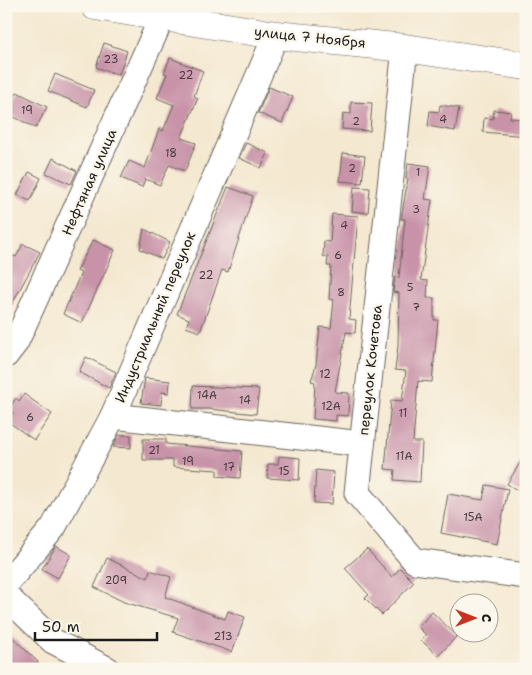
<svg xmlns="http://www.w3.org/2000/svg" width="532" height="675" font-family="'Shantell Sans',sans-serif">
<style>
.building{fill:#c893a8}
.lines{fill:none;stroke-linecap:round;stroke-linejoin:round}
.minor-casing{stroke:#68635b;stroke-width:27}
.major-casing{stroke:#68635b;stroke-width:29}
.minor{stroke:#fff;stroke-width:25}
.major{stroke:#fff;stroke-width:28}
.labels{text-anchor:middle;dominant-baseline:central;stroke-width:5;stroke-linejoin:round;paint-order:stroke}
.number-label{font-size:11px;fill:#473a3f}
.street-label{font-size:14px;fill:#1c1c1c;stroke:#fbf7ec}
</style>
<rect width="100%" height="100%" fill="#fbf7ec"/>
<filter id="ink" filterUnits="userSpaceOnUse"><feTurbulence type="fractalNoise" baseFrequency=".02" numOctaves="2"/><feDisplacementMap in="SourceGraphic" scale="10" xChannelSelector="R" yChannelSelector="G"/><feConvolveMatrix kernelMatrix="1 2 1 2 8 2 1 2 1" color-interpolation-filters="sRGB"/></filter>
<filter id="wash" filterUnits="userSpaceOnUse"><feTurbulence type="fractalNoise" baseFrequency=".0096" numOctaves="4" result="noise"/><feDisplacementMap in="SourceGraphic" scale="20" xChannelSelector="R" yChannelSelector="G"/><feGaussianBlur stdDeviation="1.12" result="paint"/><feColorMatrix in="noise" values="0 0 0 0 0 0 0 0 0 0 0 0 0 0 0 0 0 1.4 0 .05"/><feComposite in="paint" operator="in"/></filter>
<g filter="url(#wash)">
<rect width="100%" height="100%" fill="#f4e8d0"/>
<g id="blocks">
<g class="building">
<polygon points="104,43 127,51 119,75 96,67"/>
<polygon points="170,58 203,71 194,96 198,98 181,138 196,143 185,171 169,165 160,185 145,179 142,187 121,178 129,161 145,168 159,129 163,131 174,105 157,98 167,74 164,73"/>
<polygon points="55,74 94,90 87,107 48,91"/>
<polygon points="269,87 293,97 282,123 258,113"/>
<polygon points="17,92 47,107 36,128 6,113"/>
<polygon points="351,102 372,103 370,131 342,129 343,113 351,114"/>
<polygon points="440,105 459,108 455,131 428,126 430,111 439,112"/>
<polygon points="494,110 511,112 510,118 526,119 526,136 483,132 484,118 493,119"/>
<polygon points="246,143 268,153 261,168 239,158"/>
<polygon points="343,153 365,156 362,183 340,181"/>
<polygon points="53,158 77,171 71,184 46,173"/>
<polygon points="408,163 430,166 425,199 432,200 421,280 428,281 427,298 434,298 434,320 438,320 432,382 418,381 413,442 422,442 420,482 394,480 395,470 385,469 391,400 402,401 406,371 395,370 398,346 399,293 393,292 395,277 399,278 405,219 401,219 408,179 406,179"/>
<polygon points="29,172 41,178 30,201 17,195"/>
<polygon points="228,187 253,196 228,272 222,270 200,332 186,327 189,319 177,314"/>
<polygon points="354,187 370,188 368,213 352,211"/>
<polygon points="332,214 358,216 349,319 356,320 355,333 346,332 335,392 349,393 348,416 336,415 336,421 313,419 315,382 311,381 316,365 320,327 331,328 334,300 329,299 331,266 327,266 328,257 323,256 324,241 330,242"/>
<polygon points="144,229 170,242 162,259 140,249"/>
<polygon points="93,240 115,250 82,323 63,314 81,273 77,271"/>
<polygon points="23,244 40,252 6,315 6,263 11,255 16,257"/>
<polygon points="86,357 116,372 109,388 79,372"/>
<polygon points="145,378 170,381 169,393 162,392 161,405 141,403"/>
<polygon points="193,386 259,389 256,414 209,409 192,409"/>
<polygon points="24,394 52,414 34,440 7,421 13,413 8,410 16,398 19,401"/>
<polygon points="119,435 131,435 131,448 113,447"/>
<polygon points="143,439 166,439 166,444 242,451 240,478 217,476 217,470 173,467 173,460 143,460"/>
<polygon points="526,453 526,495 507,484"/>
<polygon points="279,456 300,458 299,480 267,478 268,464 278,464"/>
<polygon points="316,470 334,472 332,504 314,503"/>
<polygon points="486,485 508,489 497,544 441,533 448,494 483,500"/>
<polygon points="56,546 71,555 58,578 42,569"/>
<polygon points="367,549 392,577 400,568 414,582 382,615 365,598 369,595 345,568"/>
<polygon points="107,558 148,578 150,570 171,577 165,597 225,619 228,611 245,617 232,652 173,632 178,618 124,602 94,587"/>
<polygon points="432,612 457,636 438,656 421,640 426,635 418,627"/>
<polygon points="6,631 38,662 32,669 15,669 6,660"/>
</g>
</g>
</g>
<g filter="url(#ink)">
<use href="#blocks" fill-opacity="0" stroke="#68635b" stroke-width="1"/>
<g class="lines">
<g class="minor-casing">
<g id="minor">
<polyline points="405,48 357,493 415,561 526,576"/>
<polyline points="6,355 16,342 167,6"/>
<polyline points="113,416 362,444"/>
<polyline points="6,584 53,528 113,416 276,35"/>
<polyline points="6,596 53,641 107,669"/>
</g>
</g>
<g class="major-casing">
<polyline id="major" points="95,6 276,35 405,48 526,66"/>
</g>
<use href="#minor" class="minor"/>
<use href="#major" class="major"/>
</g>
</g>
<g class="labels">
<g class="number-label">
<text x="111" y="59">23</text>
<text x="186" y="75">22</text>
<text x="27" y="110">19</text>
<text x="443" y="119">4</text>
<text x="356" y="121">2</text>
<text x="171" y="153">18</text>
<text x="352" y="168">2</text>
<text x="418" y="172">1</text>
<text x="416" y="209">3</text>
<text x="344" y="225">4</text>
<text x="338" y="255">6</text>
<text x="206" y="275">22</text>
<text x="410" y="287">5</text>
<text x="341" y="292">8</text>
<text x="416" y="307">7</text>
<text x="325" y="374">12</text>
<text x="207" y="395">14А</text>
<text x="245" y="400">14</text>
<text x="331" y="406">12А</text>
<text x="403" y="413">11</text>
<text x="30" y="417">6</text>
<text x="154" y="450">21</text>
<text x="404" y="456">11А</text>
<text x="188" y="461">19</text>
<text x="229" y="467">17</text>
<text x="284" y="471">15</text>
<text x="473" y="517">15А</text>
<text x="116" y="580">209</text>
<text x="223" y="636">213</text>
</g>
<g class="street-label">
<text transform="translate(310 37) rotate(6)">улица 7 Ноября</text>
<text transform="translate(89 182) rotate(-66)">Нефтяная улица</text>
<text transform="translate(155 317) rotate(-67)">Индустриальный переулок</text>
<text transform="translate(370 370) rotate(-84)">переулок Кочетова</text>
</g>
</g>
<rect width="532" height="675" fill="none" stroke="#fbf7ec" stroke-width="25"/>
<g transform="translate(474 618) rotate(90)"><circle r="24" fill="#fbf7ec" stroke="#a29f99"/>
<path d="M0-4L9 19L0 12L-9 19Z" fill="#c8321e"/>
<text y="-8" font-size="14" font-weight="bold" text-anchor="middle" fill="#1c1c1c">С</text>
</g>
<path d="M35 632v8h122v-8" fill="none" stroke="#1c1c1c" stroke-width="2.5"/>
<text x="42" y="632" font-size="15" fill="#1c1c1c" stroke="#fbf7ec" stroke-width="4" paint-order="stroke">50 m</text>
</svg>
